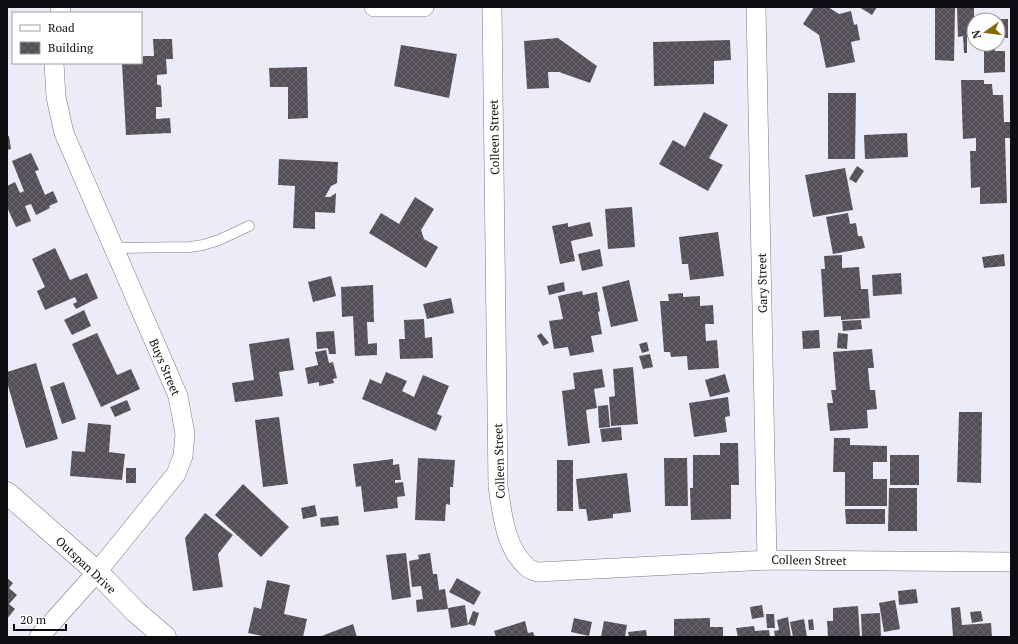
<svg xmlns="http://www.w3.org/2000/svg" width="1018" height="644" font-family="'PT Serif',serif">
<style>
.building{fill:url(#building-cross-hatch)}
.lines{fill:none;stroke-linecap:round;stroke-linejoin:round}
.service-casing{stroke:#787983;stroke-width:11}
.minor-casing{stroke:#787983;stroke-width:20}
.tertiary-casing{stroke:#787983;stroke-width:23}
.service{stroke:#fff;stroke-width:10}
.minor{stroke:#fff;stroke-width:19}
.tertiary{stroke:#fff;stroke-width:22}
.labels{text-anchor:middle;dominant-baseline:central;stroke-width:4;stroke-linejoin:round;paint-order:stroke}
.street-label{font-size:12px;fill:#0e0e12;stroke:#fff}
</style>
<defs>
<pattern id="building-cross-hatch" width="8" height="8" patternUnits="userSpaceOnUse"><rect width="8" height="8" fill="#554f57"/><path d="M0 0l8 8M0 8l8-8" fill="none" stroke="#69646a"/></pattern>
</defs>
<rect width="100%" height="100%" fill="#ebecf7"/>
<g class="building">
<polygon points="814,7 828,7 839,14 851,11 854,25 857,24 860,40 851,42 855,62 826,68 819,35 803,24"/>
<polygon points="859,7 877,7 872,15"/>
<polygon points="935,7 955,7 954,61 935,60"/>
<polygon points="957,7 974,7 974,35 967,35 967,53 964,53 963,36 958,37"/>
<rect x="998" y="19" width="10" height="19"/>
<polygon points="558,38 597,66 590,83 559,72 548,72 549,88 527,89 524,41"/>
<polygon points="153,39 172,39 173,59 166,59 167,74 157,75 157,84 161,86 162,107 156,107 156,119 170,118 171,133 126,135 122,64 143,63 143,56 154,56"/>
<polygon points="730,40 731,60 714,61 714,84 654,86 653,42"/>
<polygon points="984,44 995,44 995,51 1005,51 1005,72 984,73"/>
<polygon points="401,45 457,54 449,98 394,86"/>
<polygon points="307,67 308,118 288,119 288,87 270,87 269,68"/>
<polygon points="961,80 984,80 984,84 992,84 993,95 1003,95 1004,122 1011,122 1010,138 1005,138 1007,203 980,204 980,187 971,188 970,151 976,151 976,138 963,139"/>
<polygon points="828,93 856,93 855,159 828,159"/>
<polygon points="704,112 728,125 709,158 723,165 708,191 659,164 673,140 685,147"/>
<polygon points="907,133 908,157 865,159 864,135"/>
<polygon points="7,136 9,136 11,149 7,150"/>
<polygon points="31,153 39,170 35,171 45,195 53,191 58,202 49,206 50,208 36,215 31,204 25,206 31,221 16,227 7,207 7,186 15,182 20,193 24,191 12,161"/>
<polygon points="279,159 338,162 337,183 331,186 325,197 330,197 336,193 335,213 315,212 315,229 293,228 295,186 278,185"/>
<polygon points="857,166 864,171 856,183 849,179"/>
<polygon points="845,168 853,210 813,217 805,175"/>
<polygon points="415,197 434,209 421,230 424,239 438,247 426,268 369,233 381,213 399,224"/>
<polygon points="632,207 635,247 608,249 605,209"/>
<polygon points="848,213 850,224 856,223 858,236 862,236 865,248 833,254 826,217"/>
<polygon points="590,222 593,236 571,241 575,261 560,264 552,226 568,223 568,227"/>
<polygon points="718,232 724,276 690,280 688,264 682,264 679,237"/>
<polygon points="55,248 70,280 87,273 98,298 76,309 73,304 77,302 75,297 45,310 37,291 45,287 32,259"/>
<polygon points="600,249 603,266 582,271 578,254"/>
<polygon points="1004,254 1005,266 984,268 982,257"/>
<polygon points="842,255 842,268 859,267 861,289 868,289 870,318 841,320 841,316 824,317 821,269 825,269 824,256"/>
<polygon points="901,273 902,294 873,296 872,275"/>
<polygon points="331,276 336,296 313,302 308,282"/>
<polygon points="629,280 638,321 611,327 602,287"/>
<polygon points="564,282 565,291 549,295 547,286"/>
<polygon points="373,285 374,322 367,322 368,344 377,343 377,355 355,356 353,316 342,317 341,287"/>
<polygon points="582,291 583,295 597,292 600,311 598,312 602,334 591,336 594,352 570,356 568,347 554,349 549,321 563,319 558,296"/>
<polygon points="683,293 683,297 700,296 700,306 713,305 714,324 705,324 706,341 717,340 719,368 688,370 687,356 671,357 670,352 664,352 660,301 669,301 668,294"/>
<polygon points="451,298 454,313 427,319 423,304"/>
<polygon points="84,310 91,326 72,335 64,320"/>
<polygon points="424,319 425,338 432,337 433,358 400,359 399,339 405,339 404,320"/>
<polygon points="861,320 862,329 843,331 842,321"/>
<polygon points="819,330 820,348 803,349 802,331"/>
<polygon points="334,331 336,354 329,354 328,348 317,349 316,332"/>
<polygon points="97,333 117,375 131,369 140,389 101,407 72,344"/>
<polygon points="541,333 549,343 543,346 537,336"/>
<polygon points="838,333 848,334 847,349 837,348"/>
<polygon points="289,338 294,370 279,372 283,396 235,402 232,383 254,380 249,344"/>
<polygon points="647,342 649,351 642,353 639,344"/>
<polygon points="872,349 874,368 868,368 870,390 875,390 877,409 867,410 868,428 830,431 827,403 833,403 831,390 836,390 833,352"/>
<polygon points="326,350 329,363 333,362 337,378 333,379 334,383 319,386 319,382 308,384 305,368 318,365 315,352"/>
<polygon points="650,354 653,367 643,369 639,356"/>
<polygon points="36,363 58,439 26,448 7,382 7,372"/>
<polygon points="633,367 638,424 611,426 609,397 615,396 613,369"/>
<polygon points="602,369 605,387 594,389 597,408 586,410 590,443 568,446 562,391 575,389 573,373"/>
<polygon points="386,372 407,381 402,391 414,397 423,375 449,386 437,414 442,416 436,431 362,399 370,379 381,384"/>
<polygon points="725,374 730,392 710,397 705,380"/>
<polygon points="64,382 76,419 62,424 50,387"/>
<polygon points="728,397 730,416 725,417 727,432 694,437 689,403"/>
<polygon points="127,400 131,410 115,417 110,407"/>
<polygon points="608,405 610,427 599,428 598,406"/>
<polygon points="959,412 982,412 981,483 957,482"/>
<polygon points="279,417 288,484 263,487 255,420"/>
<polygon points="88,423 111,425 109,452 125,454 122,480 70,476 72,451 85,452"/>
<polygon points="621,427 622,440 602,442 600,429"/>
<polygon points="834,438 850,438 850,445 887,446 887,462 873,462 873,479 887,479 887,506 845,506 845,472 833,472"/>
<polygon points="720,443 738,443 739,485 731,485 731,519 691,520 690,488 693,488 693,455 720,455"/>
<rect x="890" y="455" width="29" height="30"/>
<polygon points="418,458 455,460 453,487 450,487 450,505 446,504 445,521 415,520"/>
<polygon points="664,458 687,458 688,506 665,506"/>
<polygon points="393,459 393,465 399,464 401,480 395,480 395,483 403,482 405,496 397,497 398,508 364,512 361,486 356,487 353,464"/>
<rect x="557" y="460" width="16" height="51"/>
<rect x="126" y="468" width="10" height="15"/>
<polygon points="627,473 631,512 613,514 613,518 588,521 586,509 579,509 576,479"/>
<polygon points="243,484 289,527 261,557 215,515"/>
<polygon points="889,488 917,488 917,531 888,531"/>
<polygon points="315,505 317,516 303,519 301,508"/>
<polygon points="845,509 885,509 885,524 846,524"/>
<polygon points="205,513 233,535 218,554 223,587 193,591 185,538"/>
<polygon points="338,516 339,525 321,527 320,518"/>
<polygon points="406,553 411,597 392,600 386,555"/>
<polygon points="430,553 433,574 437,574 439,590 445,589 448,609 417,612 416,600 423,599 421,586 412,587 409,561 419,559 418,555"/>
<polygon points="7,578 13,583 9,588 17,595 9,604 15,609 7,619"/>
<polygon points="457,578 481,592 474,605 449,592"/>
<polygon points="267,580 290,585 284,614 307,619 303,637 267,637 248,633 254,607 261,609"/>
<polygon points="916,589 918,603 899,605 898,591"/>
<polygon points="895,600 900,629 884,632 879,603"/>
<polygon points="465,605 468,625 451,628 448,608"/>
<polygon points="762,605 764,617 752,619 750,607"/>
<polygon points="858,606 860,637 828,637 827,621 833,621 833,608"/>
<polygon points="960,607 962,625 991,623 992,637 953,637 951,608"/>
<polygon points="473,611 479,613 475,626 468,624"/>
<polygon points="981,611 983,621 972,623 970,612"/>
<polygon points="880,613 881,637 862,637 861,614"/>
<polygon points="766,614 774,614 775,628 767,628"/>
<polygon points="788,617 791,637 775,637 774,631 779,630 777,620"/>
<polygon points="574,618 592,622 589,636 571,632"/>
<polygon points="710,618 710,627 723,627 723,637 674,637 674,619"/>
<polygon points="804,619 807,637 793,637 790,622"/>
<polygon points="813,619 814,630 809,630 808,620"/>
<polygon points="525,621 528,633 533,632 535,637 496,637 494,631"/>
<polygon points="604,621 627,625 625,637 601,637"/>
<polygon points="353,624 357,637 319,637"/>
<polygon points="754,626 755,631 769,630 770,637 738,637 736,628"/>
<polygon points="646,630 647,637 629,637 628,632"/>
</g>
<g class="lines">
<g class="service-casing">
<polyline id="service" points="114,248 190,247 203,245 219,240 249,226"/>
</g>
<g class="minor-casing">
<g id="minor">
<polyline points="374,7 424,7"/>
<path d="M492,7L498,486C502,513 505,548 527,567C530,570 534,571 538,572L767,560L1011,562"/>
<polyline points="756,7 767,560"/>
<polyline points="60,13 61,7"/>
<polyline points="39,637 97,572 176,474 183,456 185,434 178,396 64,133 56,97 54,63"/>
</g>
</g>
<g class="tertiary-casing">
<polyline id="tertiary" points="7,493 97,572 136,612 165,637"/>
</g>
<use href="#service" class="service"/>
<use href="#minor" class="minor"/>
<use href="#tertiary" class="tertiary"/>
</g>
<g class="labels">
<g class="street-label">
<text transform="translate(494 137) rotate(-91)">Colleen Street</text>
<text transform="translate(762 283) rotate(-91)">Gary Street</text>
<text transform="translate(165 367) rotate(67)">Buys Street</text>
<text transform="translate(499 461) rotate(-92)">Colleen Street</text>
<text transform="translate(809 560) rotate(1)">Colleen Street</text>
<text transform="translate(86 565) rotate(43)">Outspan Drive</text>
</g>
</g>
<rect width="1018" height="644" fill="none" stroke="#0e0e12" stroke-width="16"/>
<rect x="12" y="12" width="130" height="52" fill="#ffffff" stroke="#9f9fa0"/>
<rect x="20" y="25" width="20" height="6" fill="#ffffff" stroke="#9f9fa0"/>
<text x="48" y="32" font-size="12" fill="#0e0e12">Road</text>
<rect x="20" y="42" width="20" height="12" fill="url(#building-cross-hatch)" stroke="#9f9fa0"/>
<text x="48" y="52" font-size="12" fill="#0e0e12">Building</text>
<g transform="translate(986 32) rotate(256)"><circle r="19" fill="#ffffff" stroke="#9f9fa0"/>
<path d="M0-3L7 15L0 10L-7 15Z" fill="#836901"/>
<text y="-6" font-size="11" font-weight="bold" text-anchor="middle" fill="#0e0e12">N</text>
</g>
<path d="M14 624v6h52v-6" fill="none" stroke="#0e0e12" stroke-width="2"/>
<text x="20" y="624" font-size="12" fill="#0e0e12" stroke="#ffffff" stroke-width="3" paint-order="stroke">20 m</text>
</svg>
